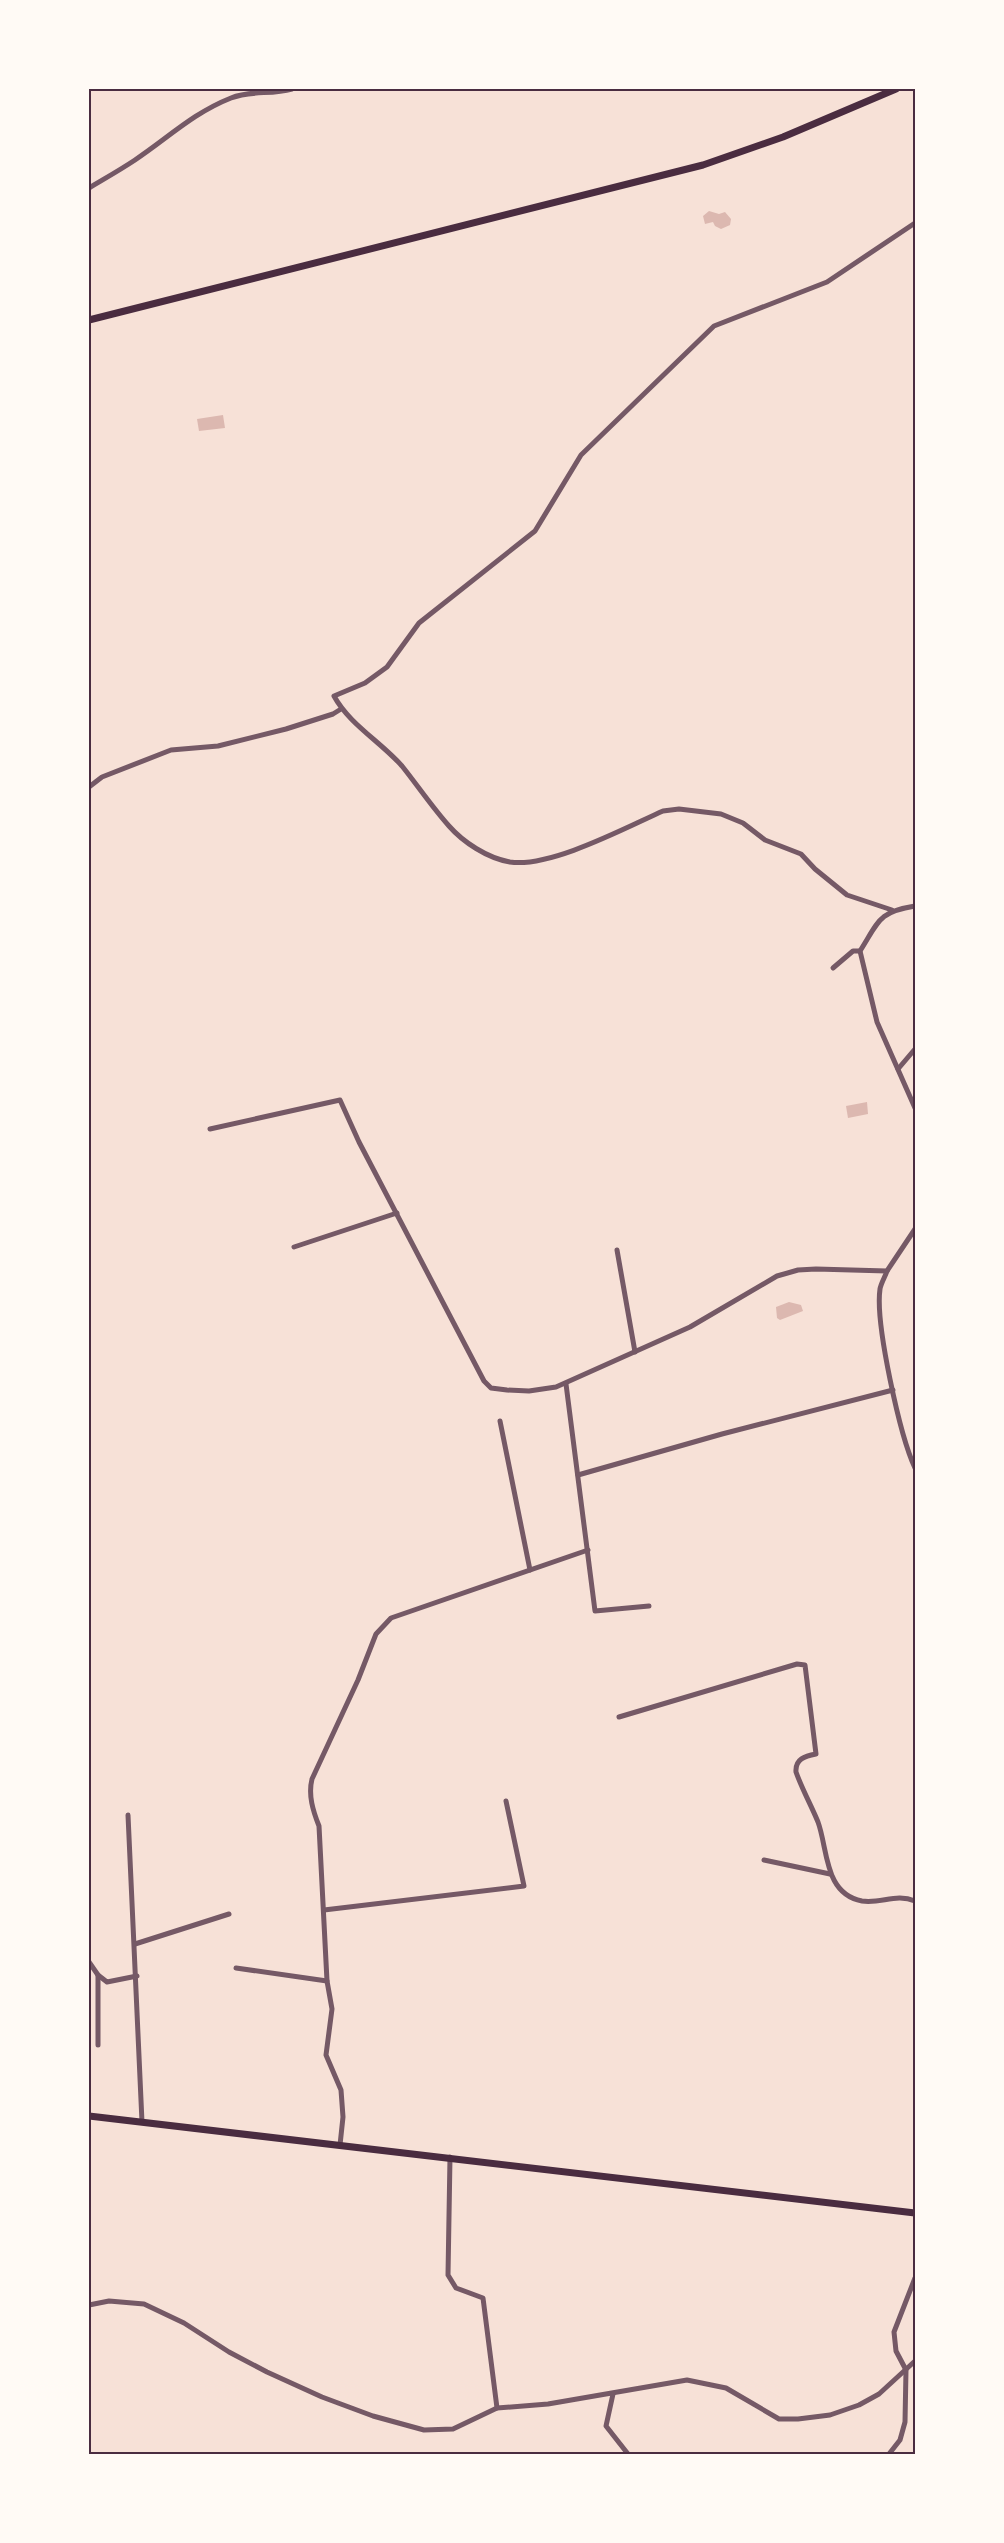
<svg xmlns="http://www.w3.org/2000/svg" width="1004" height="2543" font-family="Georgia,serif">
<style>
.water{fill:#dcb8b0}
.lines{fill:none;stroke-linecap:round;stroke-linejoin:round}
.minor{stroke:#755966;stroke-width:5}
.secondary{stroke:#4a2c40;stroke-width:7}
.neatline{fill:none;stroke:#4a2c40;stroke-width:2}
</style>
<rect width="100%" height="100%" fill="#f7e1d7"/>
<g class="water">
<polygon points="709,211 719,214 725,212 731,219 730,225 721,229 715,226 713,222 705,224 703,216"/>
<polygon points="223,415 225,428 199,431 197,419"/>
<polygon points="867,1102 868,1114 848,1118 846,1106"/>
<polygon points="789,1302 801,1305 803,1311 780,1320 777,1318 776,1307"/>
</g>
<g class="lines">
<g class="minor">
<path d="M89,188C104,179 120,170 135,160C168,138 193,113 231,98C251,90 271,95 292,89"/>
<polyline points="89,787 102,777 171,750 218,746 286,729 333,714 341,709"/>
<path d="M915,906C878,912 879,921 860,951L877,1022L915,1108"/>
<path d="M892,910L847,895L815,869L801,854L765,840L743,823L721,814L679,809L663,811C625,828 550,868 510,862C487,858 463,842 449,826C432,807 418,786 402,766C381,742 349,724 334,696L365,683L387,667L419,623L535,531L581,455L714,326L827,282L915,223"/>
<polyline points="833,968 853,951 860,951"/>
<polyline points="898,1069 915,1049"/>
<polyline points="210,1129 340,1100 359,1142 484,1381 491,1388 507,1390 529,1391 556,1387 690,1327 777,1276 798,1270 816,1269 887,1271 915,1229"/>
<polyline points="294,1247 397,1213"/>
<polyline points="617,1250 635,1352"/>
<path d="M887,1271C885,1277 881,1283 880,1289C875,1323 900,1436 915,1468"/>
<polyline points="566,1384 595,1611 649,1606"/>
<polyline points="500,1421 530,1570"/>
<polyline points="578,1475 722,1434 893,1390"/>
<path d="M619,1717L797,1664L805,1665L816,1754C805,1756 795,1759 796,1772C802,1789 811,1805 818,1822C828,1849 824,1894 862,1901C881,1904 896,1893 915,1901"/>
<polyline points="128,1815 142,2122"/>
<polyline points="764,1860 830,1874"/>
<polyline points="324,1910 524,1886 506,1801"/>
<polyline points="135,1944 229,1914"/>
<polyline points="89,1962 98,1975 107,1982 137,1976"/>
<polyline points="236,1968 327,1981"/>
<polyline points="98,1975 98,2045"/>
<path d="M340,2145L343,2117L341,2090L326,2055L332,2009L327,1981L319,1826C313,1811 308,1795 312,1779L358,1680L376,1634L391,1618L588,1550"/>
<polyline points="450,2157 448,2275 456,2288 483,2298 497,2408"/>
<polyline points="89,2305 109,2301 144,2304 184,2323 229,2352 267,2372 322,2397 373,2416 424,2430 453,2429 497,2408 548,2404 687,2380 726,2388 779,2419 798,2419 830,2415 859,2405 879,2394 915,2361"/>
<polyline points="613,2394 606,2426 628,2454"/>
<polyline points="889,2454 900,2440 905,2422 906,2370 896,2351 894,2332 915,2278"/>
</g>
<g class="secondary">
<polyline points="89,320 703,165 783,137 896,89"/>
<polyline points="89,2116 915,2213"/>
</g>
</g>
<rect width="1004" height="2543" fill="none" stroke="#fffaf5" stroke-width="180"/>
<rect x="90" y="90" width="824" height="2363" class="neatline"/>
</svg>
